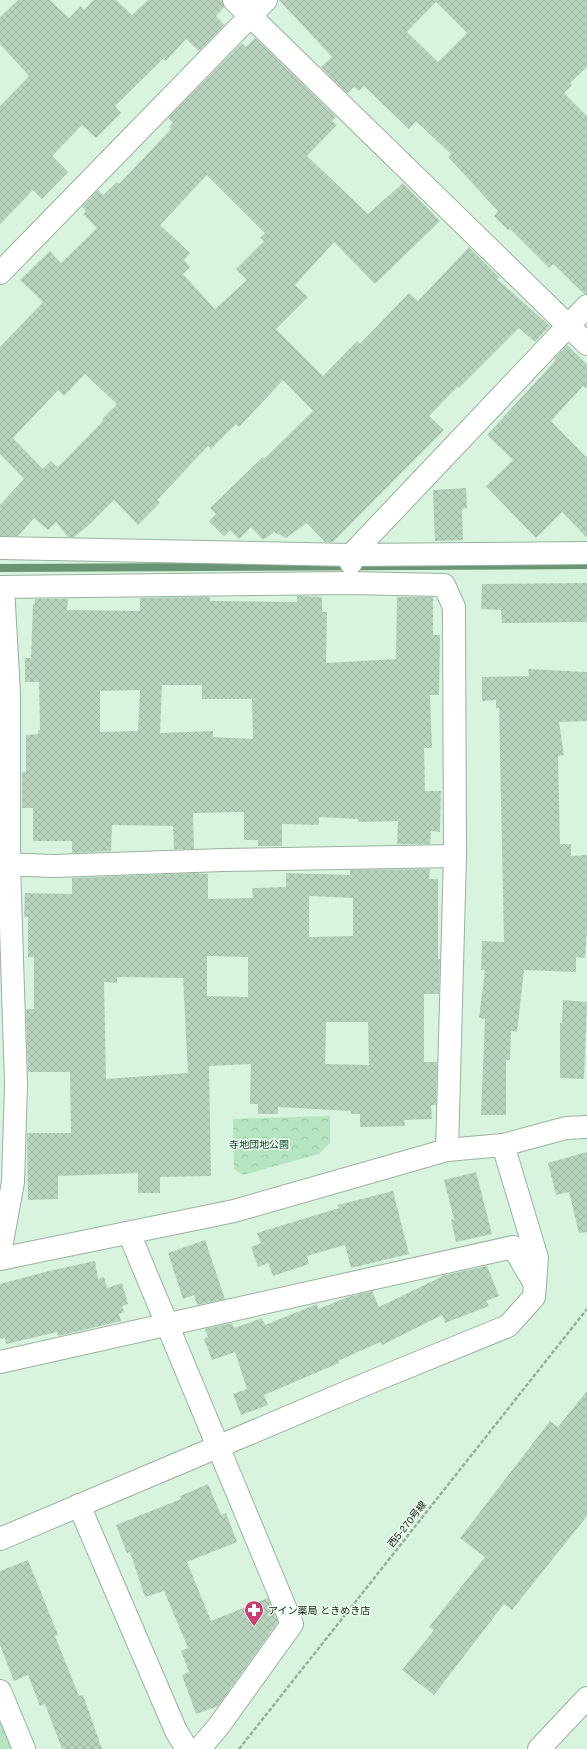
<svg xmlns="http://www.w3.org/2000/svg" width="587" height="1749" font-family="Arial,'Noto Sans JP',sans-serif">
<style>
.park{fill:url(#park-crowns)}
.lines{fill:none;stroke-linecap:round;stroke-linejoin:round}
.stream{stroke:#699574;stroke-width:8}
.building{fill:url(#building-cross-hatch);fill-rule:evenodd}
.street-casing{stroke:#98b29d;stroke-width:24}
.primary-casing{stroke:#98b29d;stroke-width:24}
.path{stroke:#98ae9d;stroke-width:2.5;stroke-dasharray:4 2;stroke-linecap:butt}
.street{stroke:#fff;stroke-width:22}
.primary{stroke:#fff;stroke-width:22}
.labels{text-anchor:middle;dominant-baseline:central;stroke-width:3;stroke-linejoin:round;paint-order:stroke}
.park-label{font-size:10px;fill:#0b381c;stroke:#edfef0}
.street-label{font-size:10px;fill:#151f18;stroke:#edfef0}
.poi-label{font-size:10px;fill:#151f18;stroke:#edfef0;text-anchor:start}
</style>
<defs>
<pattern id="park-crowns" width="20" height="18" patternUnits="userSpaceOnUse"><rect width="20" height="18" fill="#b5e5c0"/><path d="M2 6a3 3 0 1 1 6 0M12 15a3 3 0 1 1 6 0" fill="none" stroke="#9bc4a4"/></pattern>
<pattern id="building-cross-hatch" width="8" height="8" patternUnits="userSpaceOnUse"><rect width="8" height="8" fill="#b7d2bd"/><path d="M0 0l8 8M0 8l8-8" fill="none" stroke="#9cb4a2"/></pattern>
</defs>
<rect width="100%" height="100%" fill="#d8f4de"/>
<g class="park">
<polygon points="330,1116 330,1143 319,1154 243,1175 234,1169 233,1119"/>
<polygon points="0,1715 14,1749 0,1749"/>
</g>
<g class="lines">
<polyline class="stream" points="0,568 587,565"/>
</g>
<g class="building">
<polygon points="18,0 50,0 69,18 81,6 84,10 93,0 116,0 132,15 148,0 222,0 224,7 216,16 224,25 199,51 186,39 166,61 163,59 115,106 121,113 96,138 82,125 52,156 68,172 42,199 33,190 0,224 0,106 29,76 0,44 0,17"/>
<path d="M279,0H587V67L570,83L572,85L564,93L587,116V294H584L553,264L549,268L510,229L508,230L494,216L498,211L448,157L451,154L416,121L409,129L364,86L359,91L354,87L347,93L321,67L332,57ZM436,2L467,33L438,62L407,32Z"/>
<path d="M255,38L336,117L332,121L337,125L307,156L368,214L403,183L440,221L375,284L334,242L295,285L308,297L276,329L323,376L357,341L360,344L409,293L418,301L469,247L499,277L497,279L550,326L535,342L519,328L459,388L458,386L429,416L444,430L333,542H325L307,523L286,538L274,532L263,540L251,527L239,539L230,530L224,536L209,521L216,514L210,508L263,457L264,459L313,411L283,380L239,427L236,424L211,449L208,446L157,500L160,503L138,525L114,500L89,525L74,537H68L56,522L48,530L34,518L18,536H0V505L24,479L0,454V347L43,302L20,280L50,251L61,263L97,228L83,214L86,211L82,207L98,190L103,195L117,182L119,184L171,129L169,127L173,123L168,118L242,43L246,47ZM207,175L265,233L260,238L264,241L236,269L247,280L215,309L183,274L190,267L184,260L190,253L160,225ZM85,374L117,404L102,419L103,421L58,467L51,461L43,469L13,438L58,390L64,396Z"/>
<polygon points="567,345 587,364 587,389 583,386 551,421 587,458 587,538 562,512 536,538 486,486 513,460 487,435 555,361 554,359"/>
<polygon points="466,488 467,508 462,509 463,540 435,541 433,490"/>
<polygon points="587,583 587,622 502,623 501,610 481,609 482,584"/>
<path d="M297,596L322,597V612H327L326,663L396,659L397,597H433V635H440L439,695H430L432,748H424L425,791H441L440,832L431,831L430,844H397L398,821L358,822V819L319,817V825L282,824V846H258V840H244V812L193,813L194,849H174L173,826L112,825L111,851L72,853V841H33V808H22V772H26V735L38,734V730H40L39,682H25V658H31L33,604H35V599H68L67,610L140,611V598L210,597V601L297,602ZM162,685H202V699H252L253,739L213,737V731L160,733ZM140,690L138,731L100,732V691Z"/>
<polygon points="528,669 587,672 587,721 559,722 564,755 558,756 560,844 571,844 571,856 587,855 587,929 585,958 576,957 576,972 524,970 517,1032 511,1031 510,1060 506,1060 506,1115 481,1115 485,1019 479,1018 485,970 481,970 482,941 504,942 499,708 496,708 496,700 482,701 482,677 529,676"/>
<path d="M430,869L429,879H438V959H440L439,994H424V1062H437L436,1105H431L432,1119L404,1120L405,1126L360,1127V1114H351V1111L278,1107V1114H258V1104H250L251,1064L209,1066L211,1176L160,1177V1193H138V1173L58,1176V1199L28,1200L27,1133H71L70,1072H28L26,1009H34V957H28V917H24L25,893L72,894V878L195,873L208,874V899L253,898L252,888L286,887V873L350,875V870ZM309,896L353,898V936L309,937ZM207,956L248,957V997L207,996ZM117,977L183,978L188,1073L106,1079L104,982L117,983ZM326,1022H368L369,1065L325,1064Z"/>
<polygon points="563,1000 587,1002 584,1079 560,1078 560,1023 562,1023"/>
<polygon points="587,1152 587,1232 579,1233 569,1192 556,1195 548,1163"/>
<polygon points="476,1172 492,1234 456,1242 451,1220 454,1219 444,1180"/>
<polygon points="393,1191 409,1254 351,1268 345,1245 307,1256 309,1264 273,1276 268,1263 258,1267 251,1247 261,1243 257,1233 339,1208 338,1205"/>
<polygon points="205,1240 225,1299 197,1305 194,1295 183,1299 168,1253"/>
<polygon points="95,1261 98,1279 104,1277 107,1288 122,1283 128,1304 122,1306 124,1312 119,1314 121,1321 58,1336 57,1332 6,1344 5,1338 0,1339 0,1284 49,1271"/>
<polygon points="487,1266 499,1296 486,1301 489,1306 445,1323 442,1315 382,1345 380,1342 338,1361 339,1363 264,1395 268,1405 241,1415 233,1394 247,1389 235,1352 212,1360 204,1339 208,1337 205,1329 232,1323 234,1328 262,1318 265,1325 317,1304 318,1309 348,1297 372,1291 379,1307 445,1275"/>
<polygon points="587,1391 587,1516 512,1610 504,1604 434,1695 402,1670 434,1630 429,1627 485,1557 460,1538 550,1421 558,1427"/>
<polygon points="208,1484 221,1515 226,1513 237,1542 187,1562 211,1621 268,1598 278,1622 218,1706 196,1714 182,1675 189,1672 181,1651 188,1648 164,1591 145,1597 130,1552 127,1553 116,1525 181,1499 180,1496"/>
<polygon points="28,1560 58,1635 55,1636 79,1696 83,1695 102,1749 62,1749 45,1704 40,1706 28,1675 14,1681 0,1645 0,1571"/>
</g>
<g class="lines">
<g class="street-casing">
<g id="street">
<polyline points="234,0 587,344"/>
<polyline points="0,273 266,0"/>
<polyline points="0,548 351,555 587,553"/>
<polyline points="351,563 351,555 587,306"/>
<polyline points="0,587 349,583 444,585 454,607 455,856 447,1150"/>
<polyline points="0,864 54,866 223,860 455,856"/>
<polyline points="129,1233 292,1624 218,1727 199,1749"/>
<polyline points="0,1253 13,1182 16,1085 9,864 9,694 3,587"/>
<polyline points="0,1259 234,1211 447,1150 503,1145 566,1128 587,1127"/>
<polyline points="0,1362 513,1247 535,1284"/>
<polyline points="79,1505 176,1731 187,1749"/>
<polyline points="0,1539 378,1379 508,1326 534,1297 537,1258 503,1145"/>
<polyline points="0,1691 24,1749"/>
</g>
</g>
<g class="primary-casing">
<polyline id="primary" points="539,1749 587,1698"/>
</g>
<polyline class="path" points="239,1749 587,1309"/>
<use href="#street" class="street"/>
<use href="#primary" class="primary"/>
</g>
<defs>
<g id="pharmacy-pin" transform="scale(1)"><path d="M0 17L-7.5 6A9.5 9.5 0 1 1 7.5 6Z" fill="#ca3e72" stroke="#edfef0"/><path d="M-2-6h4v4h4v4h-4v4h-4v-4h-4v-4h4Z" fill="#fff"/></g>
</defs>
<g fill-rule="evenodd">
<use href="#pharmacy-pin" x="254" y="1610"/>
</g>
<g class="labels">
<g class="park-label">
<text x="259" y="1144">寺地団地公園</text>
</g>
<g class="street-label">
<text transform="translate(407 1524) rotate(-52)">西5-270号線</text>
</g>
<g class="poi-label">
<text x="268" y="1610">アイン薬局 ときめき店</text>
</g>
</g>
</svg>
